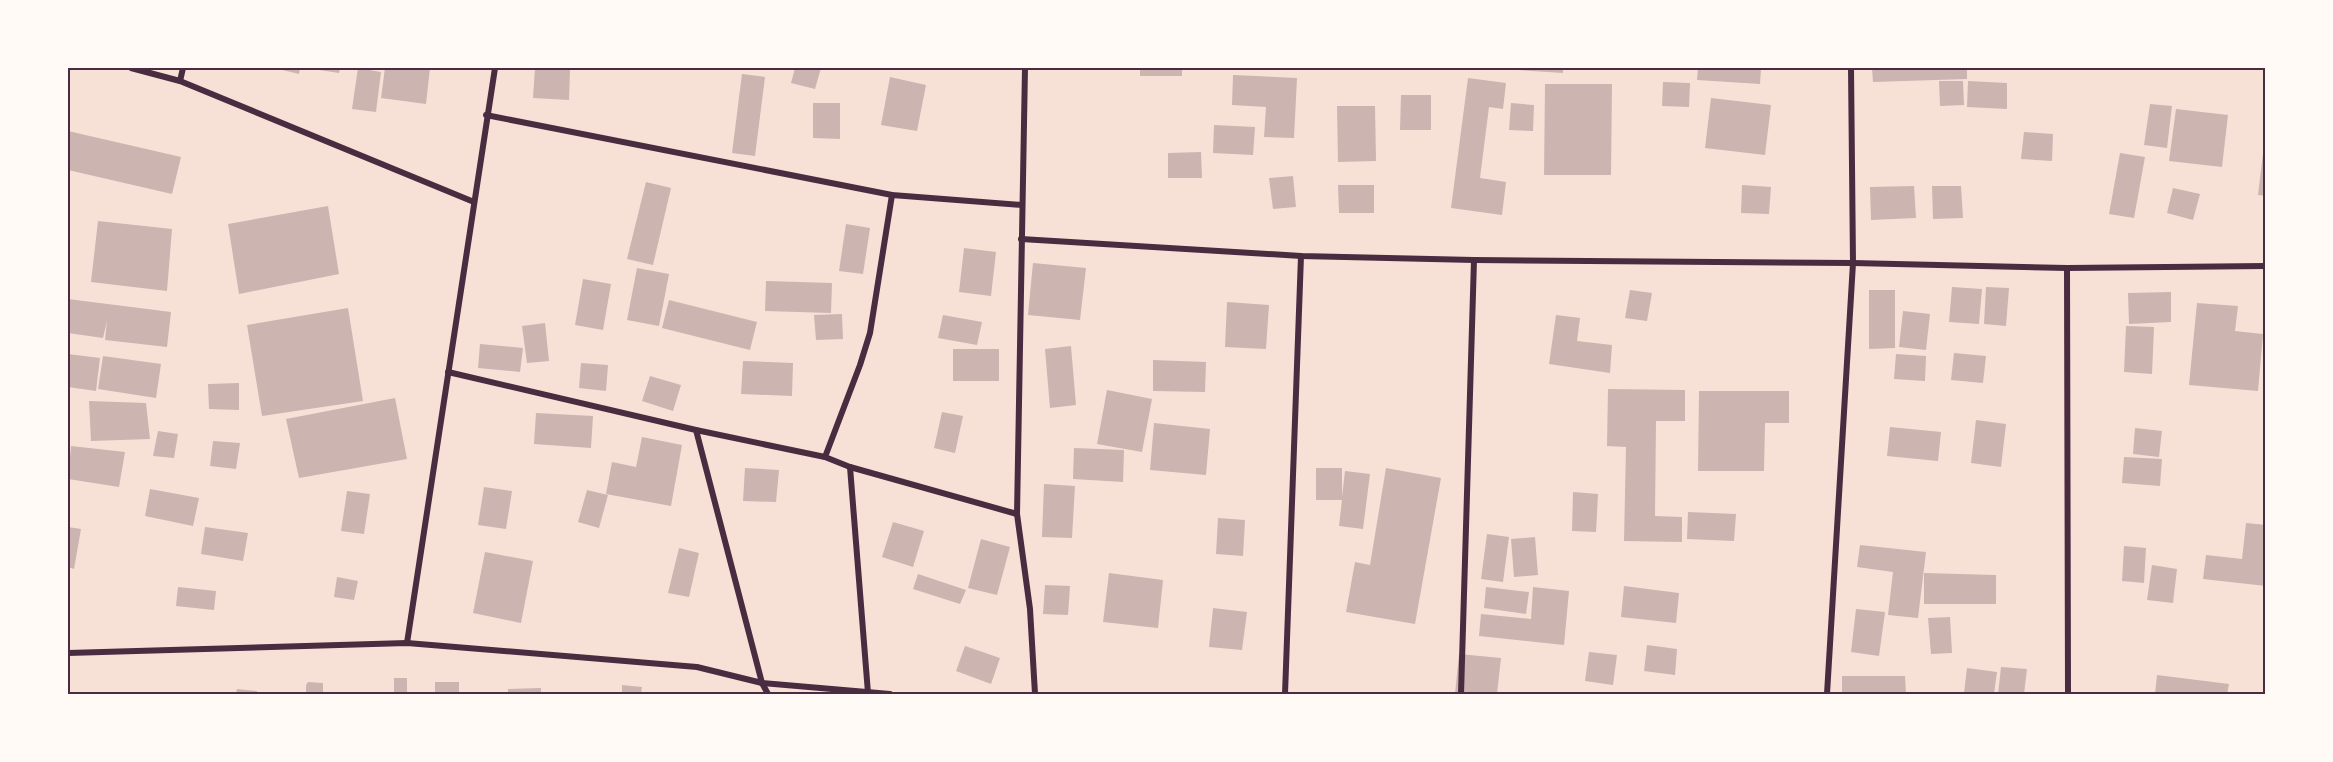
<svg xmlns="http://www.w3.org/2000/svg" width="2333" height="762" font-family="Signika,sans-serif">
<style>
.building{fill:#ccb4b1}
.lines{fill:none;stroke-linecap:round;stroke-linejoin:round}
.minor{stroke:#4a2c40;stroke-width:6}
.neatline{fill:none;stroke:#4a2c40;stroke-width:2}
</style>
<rect width="100%" height="100%" fill="#f7e1d7"/>
<g class="building">
<polygon points="274,68 300,68 299,74"/>
<polygon points="306,68 340,68 339,73"/>
<polygon points="358,68 381,72 376,112 352,109"/>
<polygon points="385,68 430,68 426,104 381,98"/>
<polygon points="535,68 570,68 569,100 533,98"/>
<polygon points="795,68 821,68 815,89 791,83"/>
<rect x="1140" y="68" width="42" height="8"/>
<polygon points="1501,68 1563,68 1563,73 1501,69"/>
<polygon points="1698,68 1761,68 1760,84 1697,80"/>
<polygon points="1872,68 1967,68 1967,79 1873,82"/>
<polygon points="742,74 765,77 755,156 732,153"/>
<polygon points="1233,75 1297,78 1294,138 1264,137 1266,107 1232,105"/>
<polygon points="890,77 926,85 917,131 881,125"/>
<polygon points="1468,78 1506,83 1503,109 1489,107 1480,178 1506,182 1502,215 1451,208"/>
<polygon points="1939,81 1963,81 1964,105 1940,106"/>
<polygon points="1968,81 2007,83 2007,109 1967,107"/>
<polygon points="1663,82 1690,83 1689,107 1662,106"/>
<polygon points="1545,84 1612,84 1611,175 1544,175"/>
<polygon points="1401,95 1431,95 1431,130 1400,130"/>
<polygon points="1711,98 1771,105 1765,155 1705,148"/>
<polygon points="813,103 840,103 840,139 813,138"/>
<polygon points="1511,103 1534,105 1533,131 1509,130"/>
<polygon points="2150,104 2172,106 2167,148 2144,145"/>
<polygon points="1337,106 1375,106 1376,161 1338,162"/>
<polygon points="2176,109 2228,115 2222,167 2169,161"/>
<polygon points="1214,125 1255,127 1253,155 1213,153"/>
<polygon points="68,131 181,157 172,194 68,170"/>
<polygon points="2024,132 2053,134 2052,161 2021,159"/>
<polygon points="2264,145 2266,145 2266,196 2258,195"/>
<polygon points="1201,152 1202,178 1168,178 1168,153"/>
<polygon points="2120,153 2145,157 2134,218 2109,214"/>
<polygon points="1293,176 1296,207 1273,209 1269,178"/>
<polygon points="646,182 671,188 653,265 627,259"/>
<polygon points="1338,185 1374,185 1374,213 1339,213"/>
<polygon points="1742,185 1771,187 1769,214 1741,213"/>
<polygon points="1914,186 1916,218 1871,220 1870,187"/>
<polygon points="1932,186 1961,186 1963,218 1933,219"/>
<polygon points="2173,188 2200,194 2193,220 2167,213"/>
<polygon points="328,206 339,274 239,294 228,224"/>
<polygon points="98,221 172,229 167,291 91,282"/>
<polygon points="846,224 870,228 863,274 839,271"/>
<polygon points="964,248 996,252 991,296 959,292"/>
<polygon points="1033,263 1086,268 1080,320 1028,315"/>
<polygon points="637,268 669,274 659,326 627,320"/>
<polygon points="583,279 611,284 603,330 575,325"/>
<polygon points="766,281 832,283 831,313 765,311"/>
<polygon points="1952,287 1982,289 1979,324 1949,322"/>
<polygon points="1986,287 2009,288 2006,326 1984,324"/>
<polygon points="1630,290 1652,293 1647,321 1625,318"/>
<polygon points="1869,290 1895,290 1895,348 1869,349"/>
<polygon points="2171,292 2171,322 2129,324 2128,293"/>
<polygon points="68,299 171,312 167,347 105,340 107,321 103,338 68,333"/>
<polygon points="669,300 757,322 750,350 662,328"/>
<polygon points="1227,302 1269,305 1266,349 1225,347"/>
<polygon points="2197,303 2238,306 2235,331 2263,334 2258,391 2189,385"/>
<polygon points="348,308 363,401 262,416 247,325"/>
<polygon points="1903,311 1930,314 1926,350 1899,347"/>
<polygon points="842,314 843,339 816,340 814,315"/>
<polygon points="943,315 982,322 977,345 938,338"/>
<polygon points="1556,315 1580,318 1577,341 1612,345 1610,373 1549,364"/>
<polygon points="545,323 549,361 527,363 522,326"/>
<polygon points="2126,326 2154,327 2152,374 2124,372"/>
<polygon points="480,344 523,348 520,372 478,368"/>
<polygon points="1071,346 1076,405 1050,408 1045,349"/>
<rect x="953" y="349" width="46" height="32"/>
<polygon points="1954,353 1986,356 1983,383 1951,380"/>
<polygon points="68,354 100,358 96,391 68,387"/>
<polygon points="1896,354 1926,356 1925,381 1894,379"/>
<polygon points="103,356 161,364 156,398 98,389"/>
<polygon points="1153,360 1206,362 1205,392 1153,391"/>
<polygon points="743,361 793,363 792,396 741,394"/>
<polygon points="581,363 608,365 606,391 579,388"/>
<polygon points="650,376 681,385 673,411 642,401"/>
<polygon points="239,383 239,410 209,409 208,384"/>
<polygon points="1608,389 1685,390 1685,421 1656,421 1655,516 1682,517 1682,542 1624,541 1626,447 1607,446"/>
<polygon points="1107,390 1152,399 1142,452 1097,444"/>
<polygon points="1699,391 1789,391 1789,423 1765,423 1764,471 1698,471"/>
<polygon points="395,398 407,459 299,478 286,419"/>
<polygon points="89,401 146,403 150,439 91,441"/>
<polygon points="942,412 963,416 955,453 934,448"/>
<polygon points="536,413 593,416 591,448 534,444"/>
<polygon points="1976,420 2006,424 2001,467 1971,463"/>
<polygon points="1154,423 1210,429 1206,475 1150,470"/>
<polygon points="1890,427 1941,432 1938,461 1887,456"/>
<polygon points="2135,428 2162,431 2159,457 2133,454"/>
<polygon points="158,431 178,434 174,458 153,456"/>
<polygon points="642,437 682,445 671,506 606,494 612,462 636,467"/>
<polygon points="213,441 240,443 236,469 210,466"/>
<polygon points="71,446 125,452 119,487 68,479"/>
<polygon points="1074,448 1124,450 1123,482 1073,479"/>
<polygon points="2124,457 2162,459 2160,486 2122,483"/>
<polygon points="745,468 779,470 776,502 743,501"/>
<polygon points="1316,468 1342,468 1342,497 1345,471 1370,474 1363,529 1339,526 1342,500 1316,500"/>
<polygon points="1386,468 1441,478 1415,624 1346,612 1355,562 1370,565"/>
<polygon points="1044,484 1075,486 1072,538 1042,537"/>
<polygon points="484,487 512,491 506,529 478,525"/>
<polygon points="150,489 199,498 193,526 145,516"/>
<polygon points="587,490 608,495 599,528 578,522"/>
<polygon points="347,491 370,494 364,534 341,531"/>
<polygon points="1573,492 1598,494 1596,532 1572,531"/>
<polygon points="1688,512 1736,514 1734,541 1687,539"/>
<polygon points="1218,518 1245,520 1243,556 1216,554"/>
<polygon points="893,522 924,531 913,567 882,557"/>
<polygon points="2246,523 2266,525 2266,586 2203,579 2206,555 2242,559"/>
<polygon points="68,527 81,529 74,569 68,567"/>
<polygon points="205,527 248,533 243,561 201,554"/>
<polygon points="1487,534 1509,537 1503,582 1481,579"/>
<polygon points="1535,537 1538,575 1514,577 1511,539"/>
<polygon points="981,539 1010,547 997,595 968,588"/>
<polygon points="1860,545 1926,552 1918,618 1888,615 1893,572 1857,567"/>
<polygon points="2124,546 2146,548 2144,583 2122,581"/>
<polygon points="679,548 699,553 689,597 668,593"/>
<polygon points="485,552 533,561 521,623 473,613"/>
<polygon points="2152,565 2177,569 2173,603 2147,600"/>
<polygon points="1109,573 1163,580 1158,628 1103,622"/>
<polygon points="1924,573 1996,575 1996,604 1924,604"/>
<polygon points="918,574 966,590 960,604 913,589"/>
<polygon points="337,577 358,581 354,600 334,597"/>
<polygon points="1045,585 1070,586 1068,615 1043,614"/>
<polygon points="1624,586 1679,593 1676,623 1621,617"/>
<polygon points="178,587 216,591 214,610 176,606"/>
<polygon points="1486,587 1529,592 1526,614 1484,608"/>
<polygon points="1533,587 1569,591 1564,645 1479,636 1481,614 1531,619"/>
<polygon points="1213,608 1247,612 1242,650 1209,647"/>
<polygon points="1856,609 1885,612 1879,656 1851,652"/>
<polygon points="1950,617 1952,653 1931,654 1928,618"/>
<polygon points="1647,645 1677,649 1675,675 1644,671"/>
<polygon points="965,646 1000,658 991,684 956,671"/>
<polygon points="1589,652 1617,655 1613,685 1585,681"/>
<polygon points="1459,654 1501,658 1497,694 1455,694"/>
<polygon points="2001,667 2027,669 2024,694 1998,694"/>
<polygon points="1967,668 1997,672 1994,694 1964,693"/>
<polygon points="2157,675 2229,684 2227,694 2155,694"/>
<polygon points="1842,676 1905,676 1906,694 1842,694"/>
<rect x="394" y="678" width="13" height="15"/>
<polygon points="308,682 323,683 323,694 306,694 306,685"/>
<rect x="435" y="682" width="24" height="12"/>
<polygon points="622,685 642,687 641,694 622,694"/>
<polygon points="541,688 541,694 508,694 508,689"/>
<polygon points="237,689 257,691 257,694 236,694"/>
</g>
<g class="lines">
<g class="minor">
<polyline points="131,68 180,81 474,202"/>
<polyline points="1025,68 1017,514 1030,609 1035,694"/>
<polyline points="180,81 183,68"/>
<polyline points="486,115 892,195 1022,205"/>
<polyline points="1021,239 1301,256 1474,260 1853,263 2067,268 2266,266"/>
<polyline points="2067,268 2068,694"/>
<polyline points="448,372 696,430 825,457 850,467 1017,514"/>
<polyline points="696,430 762,683 768,694"/>
<polyline points="825,457 860,365 870,333 892,195"/>
<polyline points="850,467 868,693"/>
<polyline points="407,643 495,68"/>
<polyline points="68,653 407,643 697,667 762,683 890,694"/>
<polyline points="1285,694 1301,256"/>
<polyline points="1461,694 1474,260"/>
<polyline points="1827,694 1853,263 1851,68"/>
</g>
</g>
<rect width="2333" height="762" fill="none" stroke="#fffaf5" stroke-width="138"/>
<rect x="69" y="69" width="2195" height="624" class="neatline"/>
</svg>
